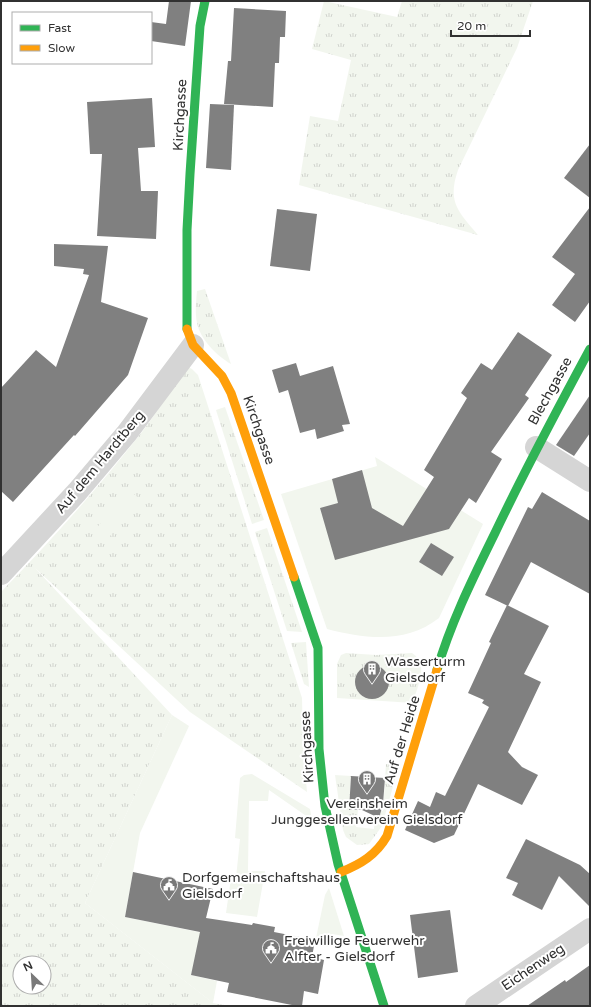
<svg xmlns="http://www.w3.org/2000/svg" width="591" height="1007" font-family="'Varela Round',sans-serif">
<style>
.grass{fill:url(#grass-tufts);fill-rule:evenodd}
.garden{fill:#f2f6ee}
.building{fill:#808080}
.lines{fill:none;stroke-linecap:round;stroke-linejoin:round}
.street{stroke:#d5d5d5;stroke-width:22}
.fast{stroke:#30b455;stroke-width:9}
.slow{stroke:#ff9f0a;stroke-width:9}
.labels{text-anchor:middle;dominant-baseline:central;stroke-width:4;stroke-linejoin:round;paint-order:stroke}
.street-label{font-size:14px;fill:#313131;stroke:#fff}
.poi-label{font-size:14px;fill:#313131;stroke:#fff;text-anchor:start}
</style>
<defs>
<pattern id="grass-tufts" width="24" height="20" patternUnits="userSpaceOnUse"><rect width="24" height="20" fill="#f2f6ee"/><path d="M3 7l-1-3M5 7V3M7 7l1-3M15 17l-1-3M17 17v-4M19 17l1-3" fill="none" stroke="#d0d3cd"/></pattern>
</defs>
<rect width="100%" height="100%" fill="#fff"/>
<g class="grass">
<path d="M324,1L397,17L402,1H533L517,48L458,170C447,202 458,211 478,235L299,185L310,116L338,121L351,60L312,49Z"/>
<path d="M205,289L231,364C217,356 200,339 197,323C195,313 196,301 197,291Z"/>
<path d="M188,367L192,369L198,375L302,698L303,744L307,792L190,712L35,568L172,715L85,903L213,1003L230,1006H1V592C51,541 98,488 142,432C158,411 171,388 188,367ZM20,963H44V987H20Z"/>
<polygon points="225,407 264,520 252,524 216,410"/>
<polygon points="267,528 302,632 287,631 255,532"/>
<polygon points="306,642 309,687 304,684 291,643"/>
<path d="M346,653L376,655L412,653C430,665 417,686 413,703L337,698V664L341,655Z"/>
<polygon points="386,764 399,765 382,826 369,844 357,845 346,837 343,830 335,775 351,776 349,809 358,810 356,827 374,829 375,811 383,811"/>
</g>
<g class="garden">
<path d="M375,457L483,524L439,618C406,644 366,639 327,629L281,494L377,466Z"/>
<polygon points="129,490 141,500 105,542 93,532"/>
<polygon points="172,715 189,726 140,833 125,917 203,933 191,975 217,981 213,1003 85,903"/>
<polygon points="252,774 310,809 312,820 269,790 268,801 249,801 248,871 265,871 257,917 226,913 231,878 236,878 240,839 235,838 240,778 244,775"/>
<polygon points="329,888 344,936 332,934 328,947 320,944 318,939 316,938 325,895"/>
</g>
<g class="building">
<polygon points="169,1 191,1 185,46 151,41 151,22 166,24"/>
<polygon points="234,8 286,11 285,37 280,37 279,63 275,63 273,107 224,104 228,61 231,61"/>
<polygon points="152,98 155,147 138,148 141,191 158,191 156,239 97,236 102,154 90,154 87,102"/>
<polygon points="210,104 234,105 231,170 206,168"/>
<polygon points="590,144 590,198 564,178"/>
<polygon points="590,207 590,301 575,322 552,305 575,274 552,257"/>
<polygon points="277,209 317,214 310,271 270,266"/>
<polygon points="54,244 108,246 101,302 148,318 128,375 75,436 74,435 13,502 1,491 1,388 36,350 56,367 89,275 83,274 84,269 54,266"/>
<polygon points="518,332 552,355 525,395 529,398 491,452 502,459 476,503 469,498 449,529 335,560 320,508 338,503 332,479 362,470 372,508 403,526 434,477 424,470 467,398 461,393 481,363 492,370"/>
<polygon points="296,363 300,376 333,366 350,424 342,425 344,431 317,439 315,429 300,433 288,390 279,393 272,370"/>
<polygon points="590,395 590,433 574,456 556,445"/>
<polygon points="542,492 590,521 590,594 531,562 508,606 485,595 528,507 532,509"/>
<polygon points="431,543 454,557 442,576 419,562"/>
<polygon points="507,605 549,626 524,674 541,682 508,752 522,767 538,775 522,805 478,784 454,835 434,843 405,830 418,801 430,807 436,792 445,796 489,707 482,703 484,700 468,693 491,643 489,642"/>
<circle cx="372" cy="682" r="17"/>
<polygon points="351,776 385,778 383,804 379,818 362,810 349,810"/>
<polygon points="526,839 580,865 590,874 590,907 559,876 542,910 512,895 518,883 506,878"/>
<polygon points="133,872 213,889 206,918 252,925 253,923 275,927 274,932 315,940 312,957 324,960 318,994 304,991 302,1006 297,1006 227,992 229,983 191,975 200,932 125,917"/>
<polygon points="450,910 458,972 418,978 410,915"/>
<polygon points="590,965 590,1006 527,1006 565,980 566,982"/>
</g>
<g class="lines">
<g class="street">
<polyline points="536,447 590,481"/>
<polyline points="1,574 77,492 127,433 193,345"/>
<polyline points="476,1006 590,929"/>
</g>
<g class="fast">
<polyline points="187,329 187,230 190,174 200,26 205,1"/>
<polyline points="294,577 318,648 319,749 325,806 338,864 384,1006"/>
<path d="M437,670C451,622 473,578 495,533C525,470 557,410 590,349"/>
</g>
<g class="slow">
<polyline points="187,329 193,345 222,376 231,393 294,577"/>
<path d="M341,872C361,864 376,855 387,836L437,670"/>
</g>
</g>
<defs>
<g id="building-pin" transform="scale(0.9)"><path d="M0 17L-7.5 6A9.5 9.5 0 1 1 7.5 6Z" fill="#797979" stroke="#fff"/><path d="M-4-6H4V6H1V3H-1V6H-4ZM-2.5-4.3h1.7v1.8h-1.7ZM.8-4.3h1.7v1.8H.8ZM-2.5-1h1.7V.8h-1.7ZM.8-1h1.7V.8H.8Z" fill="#fff"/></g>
<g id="civic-pin" transform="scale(0.9)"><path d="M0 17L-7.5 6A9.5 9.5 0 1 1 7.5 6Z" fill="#797979" stroke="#fff"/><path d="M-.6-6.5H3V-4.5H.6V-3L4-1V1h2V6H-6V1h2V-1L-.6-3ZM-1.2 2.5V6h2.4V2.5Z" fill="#fff"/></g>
</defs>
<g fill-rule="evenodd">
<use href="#building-pin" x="372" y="669"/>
<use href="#building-pin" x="367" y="779"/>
<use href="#civic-pin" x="169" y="885"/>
<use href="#civic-pin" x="271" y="948"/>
</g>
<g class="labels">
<g class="street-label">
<text transform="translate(180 115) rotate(-87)">Kirchgasse</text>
<text transform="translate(550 391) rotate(-61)">Blechgasse</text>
<text transform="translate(259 430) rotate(71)">Kirchgasse</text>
<text transform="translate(100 462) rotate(-50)">Auf dem Hardtberg</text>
<text transform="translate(402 740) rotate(-73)">Auf der Heide</text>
<text transform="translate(307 747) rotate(-93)">Kirchgasse</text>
<text transform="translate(533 967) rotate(-34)">Eichenweg</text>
</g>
<g class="poi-label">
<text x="385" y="661">Wasserturm<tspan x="385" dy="16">Gielsdorf</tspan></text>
<text x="367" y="803" text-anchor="middle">Vereinsheim<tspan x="367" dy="16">Junggesellenverein Gielsdorf</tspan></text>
<text x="182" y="877">Dorfgemeinschaftshaus<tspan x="182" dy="16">Gielsdorf</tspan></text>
<text x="284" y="940">Freiwillige Feuerwehr<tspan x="284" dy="16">Alfter - Gielsdorf</tspan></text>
</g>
</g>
<rect width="591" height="1007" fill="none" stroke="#313131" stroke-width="4"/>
<rect x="12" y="12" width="140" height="52" fill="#ffffff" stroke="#adadad"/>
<rect x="20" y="25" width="20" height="6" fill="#30b455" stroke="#adadad"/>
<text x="48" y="32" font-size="12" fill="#313131">Fast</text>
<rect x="20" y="45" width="20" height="6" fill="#ff9f0a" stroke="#adadad"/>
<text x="48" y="52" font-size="12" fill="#313131">Slow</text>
<g transform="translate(32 975) rotate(335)"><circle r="19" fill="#ffffff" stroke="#adadad"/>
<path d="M0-3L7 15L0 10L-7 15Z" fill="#797979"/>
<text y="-6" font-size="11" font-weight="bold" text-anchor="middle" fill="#313131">N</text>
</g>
<path d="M451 30v6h79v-6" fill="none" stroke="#313131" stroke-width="2"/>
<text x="457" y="30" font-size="12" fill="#313131" stroke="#ffffff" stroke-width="3" paint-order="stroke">20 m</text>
</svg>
